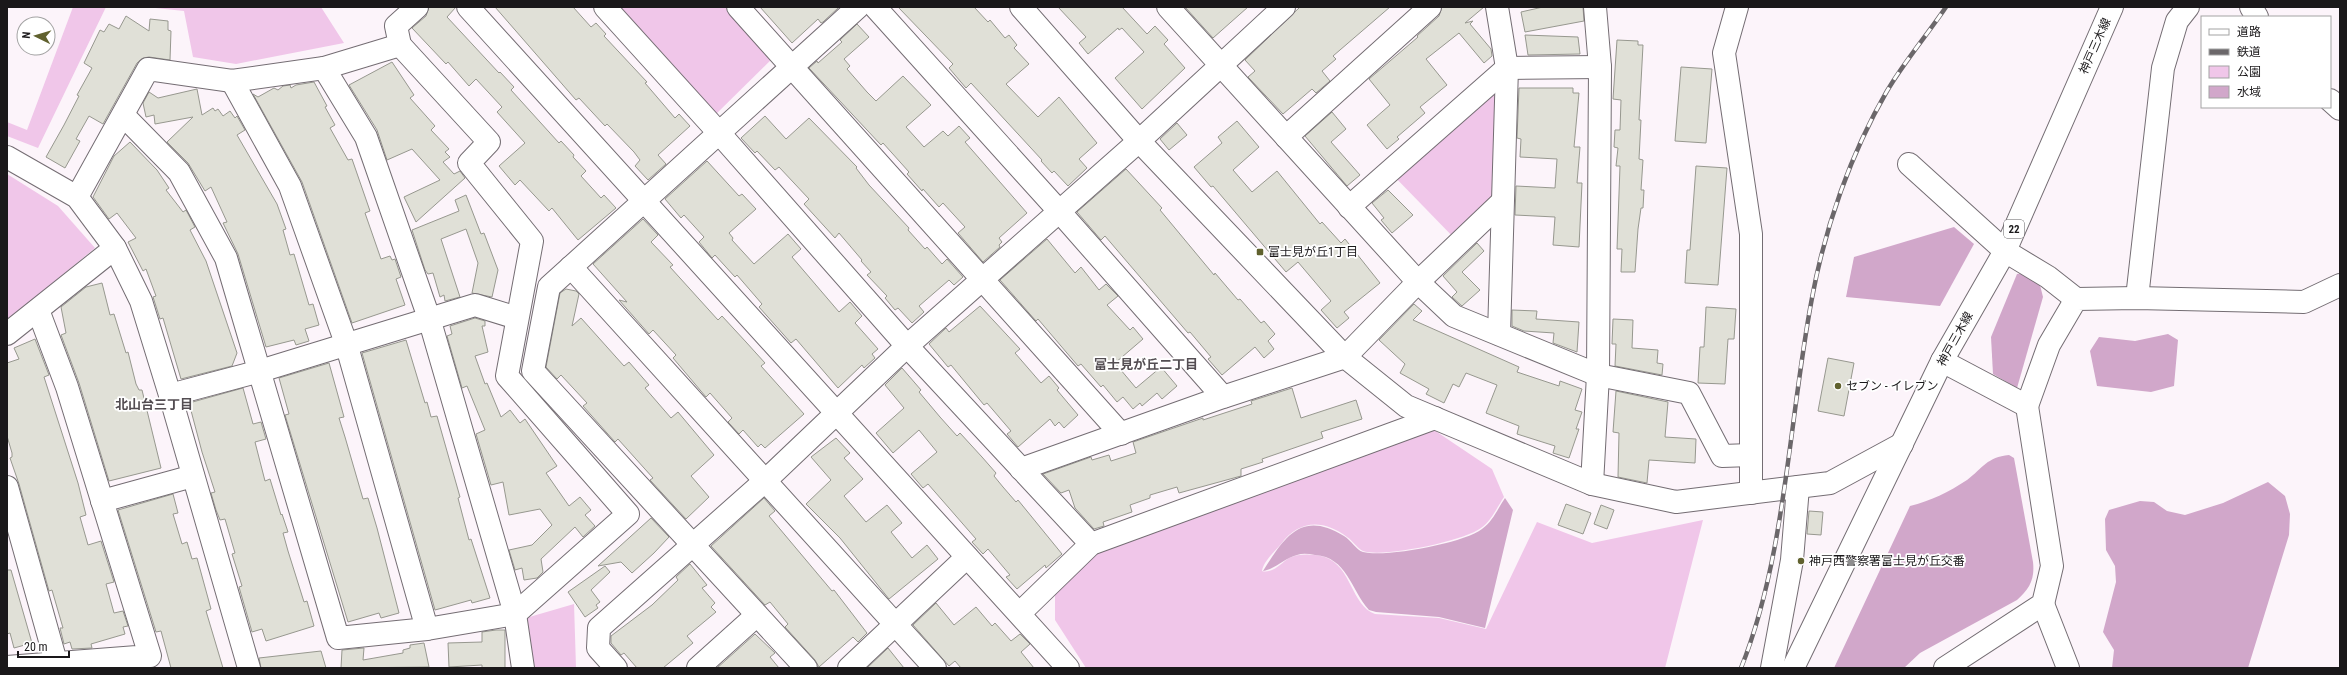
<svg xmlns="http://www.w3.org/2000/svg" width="2347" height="675" font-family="'Roboto Condensed','Noto Sans JP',sans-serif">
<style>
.green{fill:#f0c6e9}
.water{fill:#d1a7ca}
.building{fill:#e0e0d7;stroke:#97988f}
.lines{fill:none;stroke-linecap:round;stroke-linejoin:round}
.minor-casing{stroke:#746d73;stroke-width:24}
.major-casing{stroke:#746d73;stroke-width:24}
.minor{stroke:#fff;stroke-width:22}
.major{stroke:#fff;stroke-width:22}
.rail-casing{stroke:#6b676a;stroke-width:4.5}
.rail{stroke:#fff;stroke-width:3;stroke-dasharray:9;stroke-linecap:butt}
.poi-dot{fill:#60612e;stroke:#fff;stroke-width:1.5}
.labels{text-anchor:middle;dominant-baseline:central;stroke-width:3.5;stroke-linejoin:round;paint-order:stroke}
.shield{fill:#fff;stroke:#5f5d5f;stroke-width:1}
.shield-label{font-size:11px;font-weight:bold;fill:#1a181a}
.street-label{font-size:12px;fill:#1a181a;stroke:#fff}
.poi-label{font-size:12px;fill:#1a181a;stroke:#fff;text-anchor:start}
.neighbourhood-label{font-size:13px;font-weight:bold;fill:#534d52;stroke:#fff}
</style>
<rect width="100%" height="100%" fill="#fcf4fa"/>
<g class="green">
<polygon points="73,7 106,7 38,148 7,136 7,122 27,130"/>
<polygon points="146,7 321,7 344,43 236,64 193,57 184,11"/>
<polygon points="614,7 738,7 779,52 709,121"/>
<polygon points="1507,68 1502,202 1459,243 1389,171"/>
<polygon points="7,174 58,206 95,248 7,321"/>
<path d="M1434,430L1492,469L1504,497C1496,509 1492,520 1481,528C1464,541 1383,558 1363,551C1357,548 1352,540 1347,537C1323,519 1299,520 1281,544C1275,551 1263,562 1262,571C1273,574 1281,563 1289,558C1299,553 1315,554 1325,557C1352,567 1351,605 1375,614L1439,618L1486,629L1537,522L1592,543L1703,520L1665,668H1086L1055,620V593L1101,550Z"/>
<polygon points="574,604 576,668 535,668 526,618"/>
</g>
<g class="water">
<polygon points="1954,227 1974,244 1940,306 1846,297 1854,257"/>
<polygon points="2026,273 2039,281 2043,297 2017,388 1993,374 1991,337 2017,274"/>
<polygon points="2168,334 2178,340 2174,386 2151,392 2097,386 2090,351 2099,337 2135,341"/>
<path d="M2009,455L2014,458L2033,562C2035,580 2029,589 2017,600L1920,653L1904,668H1834L1910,506C1930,501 1949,492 1967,480C1983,468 1987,457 2009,455Z"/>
<polygon points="2268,482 2285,496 2290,514 2289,535 2248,668 2112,668 2114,650 2103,632 2116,582 2115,566 2106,550 2105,519 2109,510 2140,501 2154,502 2167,511 2185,515 2223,503"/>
<path d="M1505,498L1513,510L1485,628L1439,617L1376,612L1369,610C1351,590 1347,557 1315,555C1309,554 1303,553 1297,555C1284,558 1276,569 1263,571C1285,536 1302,510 1344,536C1351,540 1356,550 1363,552C1385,558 1464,543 1482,529C1493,521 1497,510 1505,498Z"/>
</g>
<g class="building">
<polygon points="429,7 456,7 447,17 499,73 500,72 514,87 511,90 559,143 561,141 574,155 573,157 586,171 581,176 601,198 604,195 616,208 578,240 552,208 549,211 520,180 515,185 499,166 525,143 497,112 502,107 476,79 469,86 448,62 446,64 412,28 426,16"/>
<polygon points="495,7 573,7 591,27 596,23 606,34 604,36 647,82 645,83 675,118 679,114 690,126 658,155 666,164 648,180 635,166 640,160 634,152 607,124 605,126 579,98 576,100"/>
<polygon points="760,7 838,7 838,8 823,22 821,23 818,19 792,43"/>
<polygon points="898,7 974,7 988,22 990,20 1005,38 1009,35 1017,45 1014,48 1029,64 1006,84 1038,117 1059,97 1097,143 1079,159 1087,168 1068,186 1054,171 1052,173 1041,161 1042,160 971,83 966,88 949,68 953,64"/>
<polygon points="1058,7 1122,7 1147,34 1155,26 1168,40 1164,44 1185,68 1142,109 1115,78 1144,52 1122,28 1119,30 1118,28 1088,54 1079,43 1086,37"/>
<polygon points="1185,7 1248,7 1213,38"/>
<polygon points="1300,7 1390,7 1333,56 1336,59 1322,71 1330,81 1316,93 1312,89 1283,114 1248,77 1255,71 1245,60"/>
<polygon points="1442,7 1484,7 1465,23 1473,21 1470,24 1491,49 1492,56 1484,63 1459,33 1426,59 1447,85 1420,107 1425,113 1397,137 1399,139 1387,149 1367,125 1390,105 1369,79 1418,37 1417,36 1439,16"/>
<polygon points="1543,7 1583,7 1584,21 1525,32 1521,12"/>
<polygon points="126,16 149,31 150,19 168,21 168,30 171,31 170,60 149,57 143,58 137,63 103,124 89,116 76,139 80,141 65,168 46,157 64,125 79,96 77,95 92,68 84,63 100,30 104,32 109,24 119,29"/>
<polygon points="857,24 869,37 844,59 850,66 847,69 867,92 876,101 903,76 931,105 906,127 924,147 943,131 948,136 959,126 970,138 965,142 1027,213 999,238 1002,242 999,245 1000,247 983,262 958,233 965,227 943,203 939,207 923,189 922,191 907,174 909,172 883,143 881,145 809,68 817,61 818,63 842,42 840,40"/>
<polygon points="1525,35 1578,37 1580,54 1528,55"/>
<polygon points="1617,40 1638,41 1638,45 1643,45 1639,120 1641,120 1639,159 1643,160 1641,190 1644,190 1643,208 1641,208 1638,229 1635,272 1621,272 1622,249 1617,249 1620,166 1616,166 1618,148 1614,147 1615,130 1620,130 1621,100 1613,99"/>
<polygon points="392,62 414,95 410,98 435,126 431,130 449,149 445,152 450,157 443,162 454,174 460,171 465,178 416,222 404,197 440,180 412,149 387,160 377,130 349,85"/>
<polygon points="1681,67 1712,69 1706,143 1675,141"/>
<polygon points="314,82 327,106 325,107 335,125 330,128 348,160 352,159 370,211 365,213 381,259 390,256 392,260 395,259 401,277 396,279 405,305 352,323 302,182 253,94 258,97 274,88 278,90 283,86 290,85 291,88 296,85"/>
<polygon points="1519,88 1573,88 1573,93 1579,93 1574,147 1580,147 1577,183 1582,183 1579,247 1553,245 1555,217 1515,215 1516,186 1555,188 1557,159 1520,157 1521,139 1517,138"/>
<polygon points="197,89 202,115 213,108 215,111 218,109 223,116 230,111 235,118 237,116 245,130 237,135 277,204 286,229 283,230 290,255 294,254 309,305 313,304 319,325 305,329 309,341 296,345 294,340 266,347 238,254 223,223 227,222 211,187 205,191 188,163 167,142 193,117 155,124 154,115 146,117 143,103 149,92 158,98"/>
<polygon points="1332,112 1346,129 1331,142 1360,175 1347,186 1305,136"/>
<polygon points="765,116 786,139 809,118 857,167 856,168 869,185 909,228 908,230 925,249 927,247 942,264 947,259 963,277 954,285 949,280 919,306 924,312 912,323 898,308 895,310 885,298 887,296 867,275 871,272 861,261 862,260 839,233 835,238 804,204 809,199 779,167 775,170 757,151 755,153 741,138"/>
<polygon points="1237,121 1259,147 1233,170 1252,192 1277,171 1320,224 1322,222 1341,243 1345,239 1380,283 1344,312 1349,318 1337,328 1321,310 1331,301 1298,262 1286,272 1213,186 1211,187 1194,167 1222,143 1218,137"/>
<polygon points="1177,123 1187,135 1169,150 1160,139"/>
<polygon points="130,142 157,170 169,188 166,190 183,212 186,210 195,227 190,230 206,261 237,353 232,366 181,379 163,318 160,319 153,297 156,296 146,269 143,271 128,242 136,238 117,213 109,219 93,197 114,156"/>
<polygon points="707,161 739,196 742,194 756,209 729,233 733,238 732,240 754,264 788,234 801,249 792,257 839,312 850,302 862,316 855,323 878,349 872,354 875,358 864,368 862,365 838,388 796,339 791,343 759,307 762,304 737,275 735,277 715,255 712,258 699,242 704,237 684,215 681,218 665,199"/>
<polygon points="1696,166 1727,168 1718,285 1685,283 1687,250 1690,250"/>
<polygon points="1126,169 1162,208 1160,210 1214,275 1215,273 1238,300 1240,299 1261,323 1264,321 1275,334 1268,341 1274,349 1264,358 1255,347 1222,375 1208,359 1211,357 1190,332 1188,333 1105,236 1101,240 1077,212"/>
<polygon points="1388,190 1413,215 1392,233 1381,220 1384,218 1372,203"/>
<polygon points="466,195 481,234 484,233 498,270 492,297 472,293 478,263 466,229 441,239 460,297 445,301 444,295 440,297 433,273 428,274 425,270 412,230 459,211 455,200"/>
<polygon points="643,219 658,235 651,242 673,265 670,267 718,320 722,316 746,342 765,363 761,366 804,414 765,448 761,444 758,447 743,430 739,434 728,422 732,418 710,393 706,397 673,358 676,355 653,330 649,334 619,300 627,302 593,264"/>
<polygon points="1047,239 1075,273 1081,267 1099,290 1106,284 1118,296 1107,305 1130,330 1133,327 1143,339 1115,363 1136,388 1161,367 1177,386 1162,399 1157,393 1142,406 1140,403 1133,409 1123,397 1117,402 1103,385 1101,387 1081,364 1078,366 1038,319 1036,321 1000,280"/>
<polygon points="1477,243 1484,251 1462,272 1480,290 1462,306 1452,297 1457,292 1443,276"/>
<polygon points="102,283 110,315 114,314 126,353 128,352 136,384 139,390 142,390 161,468 109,481 79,383 61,335 66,333 61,307 86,287"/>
<polygon points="566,289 576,291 579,294 572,326 581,318 624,366 629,362 649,385 645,388 671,418 678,412 714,455 691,476 709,497 686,519 650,480 653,478 618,439 615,442 583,406 587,403 561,375 557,379 546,367 560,293"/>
<polygon points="1414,304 1422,311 1413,320 1519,367 1517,372 1559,386 1560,381 1582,389 1575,410 1582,412 1576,429 1579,429 1569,458 1553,453 1555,446 1517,434 1519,426 1486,413 1497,385 1466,373 1459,387 1453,384 1444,403 1426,394 1429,389 1400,373 1405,364 1379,340"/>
<polygon points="980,306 1020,349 1015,353 1041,383 1049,376 1059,388 1057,390 1078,415 1064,428 1059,422 1055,426 1050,419 1018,447 1007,434 1011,431 987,403 984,405 951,365 948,367 929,344 946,328 949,332"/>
<polygon points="1706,307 1736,309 1734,339 1728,339 1725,384 1698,383 1700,347 1704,347"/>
<polygon points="1512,310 1537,311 1536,319 1579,322 1577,352 1553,343 1554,333 1524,331 1512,326"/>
<polygon points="475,318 485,321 485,326 482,326 488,352 475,356 485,384 487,383 501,417 510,410 520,423 525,419 557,466 546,473 569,506 580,497 591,510 585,515 595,526 583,537 575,527 541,559 543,572 537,578 524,580 522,568 515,570 509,550 532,545 552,525 540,509 509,515 503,482 491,485 476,434 485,430 467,386 462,388 447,336 452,334 450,326"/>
<polygon points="1613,319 1633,320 1632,348 1658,350 1657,363 1663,364 1662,375 1615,366 1616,344 1612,344"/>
<polygon points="35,339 49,375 44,377 78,483 86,515 80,517 88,545 101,541 114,582 106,584 114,613 123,611 128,626 123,627 125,634 91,644 92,648 72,649 70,642 64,644 60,628 63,628 52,590 49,591 19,484 10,458 12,457 12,453 7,436 7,363 19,359 14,348"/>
<polygon points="406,340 425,403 427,402 431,417 437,416 460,497 458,498 469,540 471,539 490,598 472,603 471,600 435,610 362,353"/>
<polygon points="1828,358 1854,363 1844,416 1818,411"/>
<polygon points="329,363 344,417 339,418 345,437 363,499 368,498 377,528 399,613 381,618 379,613 348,622 285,415 289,414 279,378"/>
<polygon points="902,368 921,390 919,392 940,417 957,436 960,433 982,457 996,473 994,476 1003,487 1016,502 1018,500 1062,554 1046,568 1045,565 1017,589 1006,577 1010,575 988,549 983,554 972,542 976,539 949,508 928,484 923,488 911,474 937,452 919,430 893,453 876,433 904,408 885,385"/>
<polygon points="243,388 253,424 261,422 266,439 255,442 265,481 270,479 281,515 282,514 288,532 283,533 288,551 304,602 307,601 314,626 266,641 262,629 252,632 239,587 242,586 232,554 235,553 225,519 220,520 216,510 211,493 215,492 202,452 189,403"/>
<polygon points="1292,388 1301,418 1356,400 1362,419 1321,432 1323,438 1262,459 1263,462 1241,469 1241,476 1179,493 1177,487 1150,495 1150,498 1130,505 1132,512 1103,522 1104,526 1094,529 1075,508 1069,490 1061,493 1043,474 1091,457 1092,460 1109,455 1111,461 1136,453 1133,442 1203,418 1203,420 1252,404 1251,401"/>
<polygon points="1616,391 1668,402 1665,437 1696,439 1695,463 1649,460 1647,483 1618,477 1619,433 1613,432"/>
<polygon points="836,438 850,453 844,458 863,479 844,496 866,522 887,505 902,523 891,532 912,558 927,545 938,559 889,599 840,538 806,504 831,480 811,457"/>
<polygon points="173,494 178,513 173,514 182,544 187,542 192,559 197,558 211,609 206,611 223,668 171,668 161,631 156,632 118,510"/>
<polygon points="764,498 775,511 769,516 832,591 834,590 867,633 858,642 853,637 819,667 815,660 785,627 788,624 770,602 765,605 711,546"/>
<polygon points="1566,504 1591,513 1583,534 1558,525"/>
<polygon points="1601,505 1614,510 1607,529 1594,524"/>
<polygon points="1809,511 1823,512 1821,535 1807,534"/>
<polygon points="651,518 669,537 654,553 632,573 621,562 598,566"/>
<polygon points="690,564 707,585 702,588 715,603 711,607 716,612 687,636 693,643 663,668 637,668 624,653 621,655 611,643 611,636 652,605 678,580 676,577"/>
<polygon points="605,566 610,572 591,590 600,602 596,605 598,608 585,617 568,592"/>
<polygon points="7,570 11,570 32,643 14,648 10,633 7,634"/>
<polygon points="936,603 954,625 976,607 992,626 995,623 1011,641 1020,634 1030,644 1021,652 1034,668 961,668 955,661 949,666 913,625"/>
<polygon points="496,630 505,630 505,668 482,668 482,665 449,667 448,643 482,642 482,632"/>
<polygon points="755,634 775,653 770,657 779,668 717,668"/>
<polygon points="424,643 429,667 341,668 342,650 364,648 363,660 403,653 403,650 410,648 410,645"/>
<polygon points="888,648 904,668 867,668"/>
<polygon points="321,651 326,668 261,668 259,658"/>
</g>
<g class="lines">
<g class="minor-casing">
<g id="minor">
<polyline points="468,7 1068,668"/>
<polyline points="605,7 720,134 907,346 1091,544"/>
<polyline points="738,7 1121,434"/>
<polyline points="875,7 1059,211 1223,397"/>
<polyline points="1021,7 1139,141 1345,357 1406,406 1592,484 1676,502 1830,483 1902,444"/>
<polyline points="1168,7 1418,282 1454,316 1598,375 1689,393 1722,456 1751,455"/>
<polyline points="1497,7 1507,68 1499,334"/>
<polyline points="1737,7 1724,53 1751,234 1751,493"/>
<polyline points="324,68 366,137 429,318 515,614 523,668"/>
<polyline points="232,81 290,186 346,343 427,629"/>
<polyline points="124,116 179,172 226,258 338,638 427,629 515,614 628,514 507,376 532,241 469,163 489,142 400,45"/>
<polyline points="1286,137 1430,7"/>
<polyline points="7,157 77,197 115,248 141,301 170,395 249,668"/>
<polyline points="1909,164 2005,251 2048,277 2076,299"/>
<polyline points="77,197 148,69 232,81 324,68 400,45 396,26 417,7"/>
<polyline points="1349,207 1507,68 1600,67"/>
<polyline points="571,267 935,668"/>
<polyline points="2137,298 2163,68 2177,21 2188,7"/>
<polyline points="7,334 115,248"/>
<polyline points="1942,361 2027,406 2052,566 2043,604 1945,668"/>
<polyline points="170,395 260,371 475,305 517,318"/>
<polyline points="2027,406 2049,345 2076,299 2137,298 2304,302 2340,285"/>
<polyline points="1021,469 1223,397 1345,357 1418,282 1502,202"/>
<polyline points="1592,484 1598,375 1600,67 1595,7"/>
<polyline points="7,487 56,662"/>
<polyline points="102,501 193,476"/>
<polyline points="2043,604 2068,668"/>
<polyline points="1020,613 1091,544 1435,418"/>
<polyline points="7,667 150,656 67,387 38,310"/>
<polyline points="616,668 598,648 599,628 766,480 907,346 1139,141 1284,7"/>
<polyline points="698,668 757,615"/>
<polyline points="806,668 533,371 549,287 858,7"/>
<polyline points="849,668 967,557"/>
<polyline points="1772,668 1792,560 1798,487"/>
</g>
</g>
<g class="major-casing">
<g id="major">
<polyline points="2251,7 2257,17"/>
<polyline points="2330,100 2340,109"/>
<polyline points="1793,668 1942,361 2005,251 2112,7"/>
</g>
</g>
<use href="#minor" class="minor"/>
<use href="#major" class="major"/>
<g class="rail-casing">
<path id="rail" d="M1741,668C1786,556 1789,418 1812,298C1825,227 1851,153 1887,91C1904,62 1927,35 1946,7"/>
</g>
<use href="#rail" class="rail"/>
</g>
<g class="poi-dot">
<rect x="1256" y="248" width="8" height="8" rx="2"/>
<circle cx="1838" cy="386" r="4"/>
<circle cx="1801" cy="561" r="4"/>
</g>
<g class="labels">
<rect class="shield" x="2004" y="220" width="20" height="18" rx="3"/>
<g class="shield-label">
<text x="2014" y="229">22</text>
</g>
<g class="street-label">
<text transform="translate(2095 46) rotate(-66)">神戸三木線</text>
<text transform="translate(1955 339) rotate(-61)">神戸三木線</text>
</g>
<g class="poi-label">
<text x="1268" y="252">富士見が丘1丁目</text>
<text x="1846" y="386">セブン - イレブン</text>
<text x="1809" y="561">神戸西警察署富士見が丘交番</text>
</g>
<g class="neighbourhood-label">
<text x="1146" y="364">富士見が丘二丁目</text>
<text x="154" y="404">北山台三丁目</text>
</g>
</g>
<rect width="2347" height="675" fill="none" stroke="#1a181a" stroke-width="16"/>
<rect x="2201" y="16" width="130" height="92" fill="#ffffff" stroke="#a3a3a3"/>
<rect x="2209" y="29" width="20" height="6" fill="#ffffff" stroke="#a3a3a3"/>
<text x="2237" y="36" font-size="12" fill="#1a181a">道路</text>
<rect x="2209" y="49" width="20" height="6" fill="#6b676a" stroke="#a3a3a3"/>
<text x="2237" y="56" font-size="12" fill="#1a181a">鉄道</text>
<rect x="2209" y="66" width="20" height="12" fill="#f0c6e9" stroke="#a3a3a3"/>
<text x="2237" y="76" font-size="12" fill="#1a181a">公園</text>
<rect x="2209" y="86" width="20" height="12" fill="#d1a7ca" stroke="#a3a3a3"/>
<text x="2237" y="96" font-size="12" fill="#1a181a">水域</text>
<g transform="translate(36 36) rotate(275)"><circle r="19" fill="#ffffff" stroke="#a3a3a3"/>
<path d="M0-3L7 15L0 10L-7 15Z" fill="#60612e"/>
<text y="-6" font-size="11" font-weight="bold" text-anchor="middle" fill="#1a181a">N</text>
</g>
<path d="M18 651v6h51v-6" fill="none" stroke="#1a181a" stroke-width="2"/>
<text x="24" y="651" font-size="12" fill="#1a181a" stroke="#ffffff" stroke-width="3" paint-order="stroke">20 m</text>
</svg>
